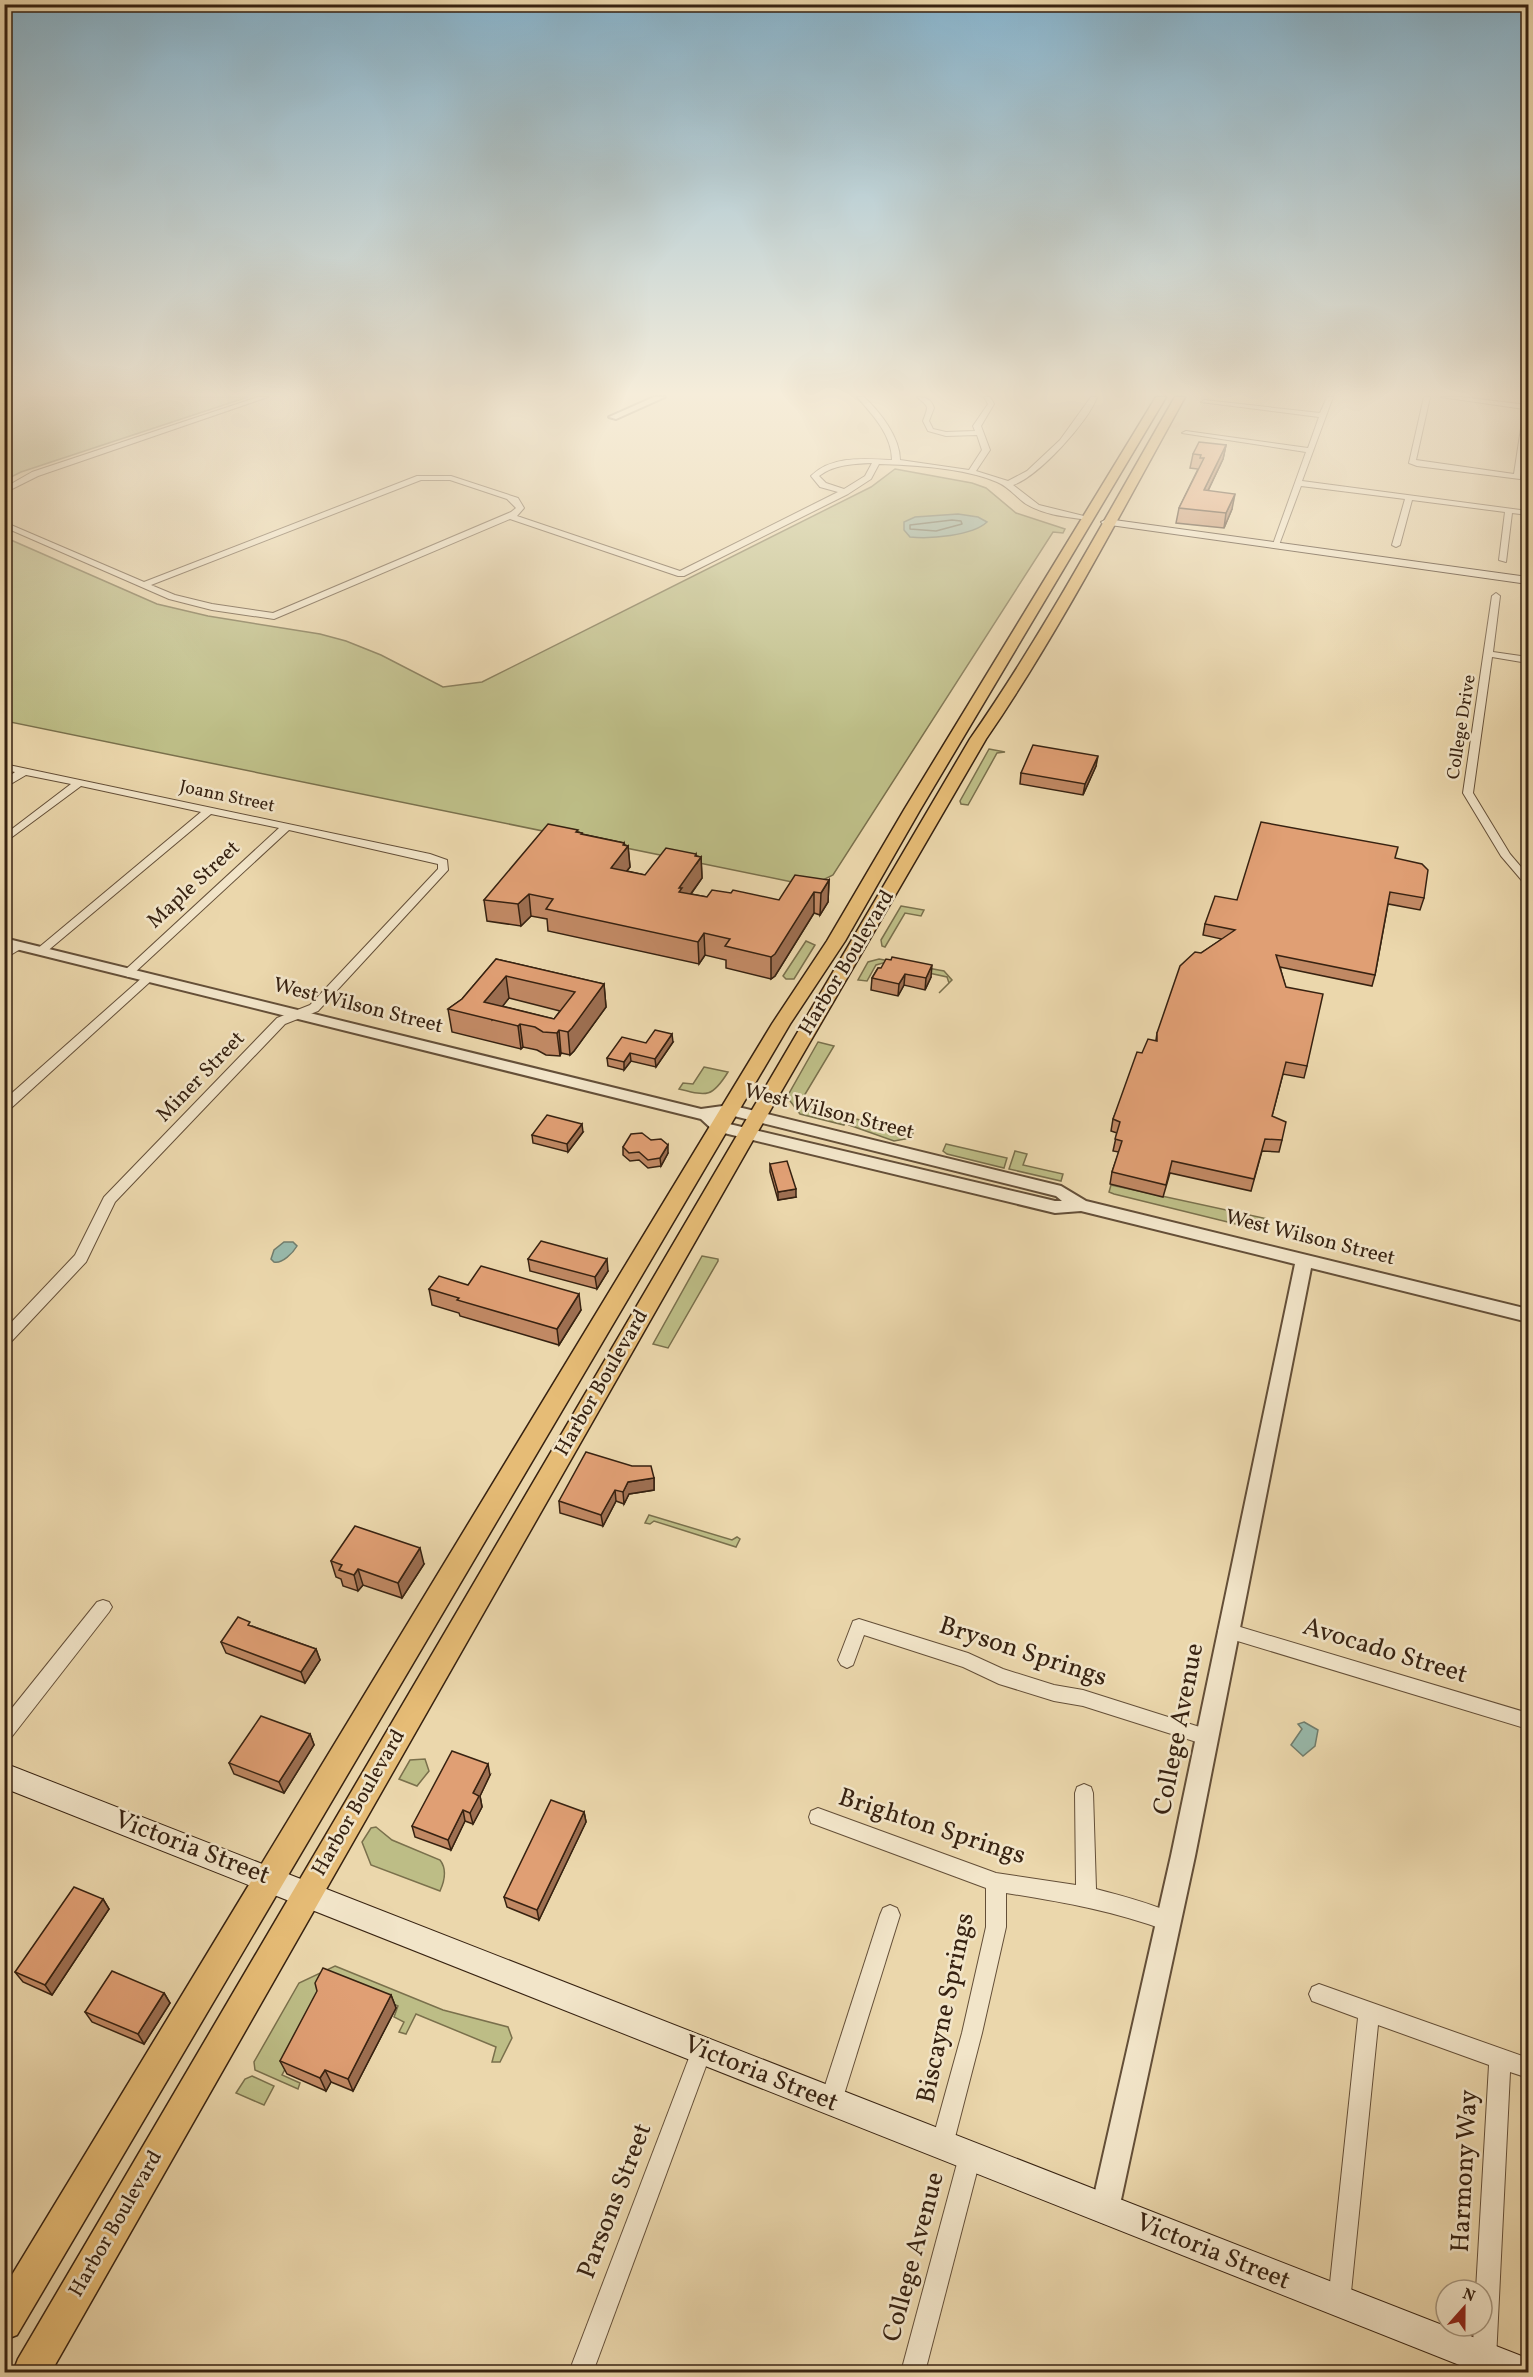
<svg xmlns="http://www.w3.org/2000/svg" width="1533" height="2377" font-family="Vollkorn,serif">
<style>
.green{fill:#bdbd86;stroke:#7a704c;stroke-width:1.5}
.water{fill:#98b9ab;stroke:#717d6d;stroke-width:1.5}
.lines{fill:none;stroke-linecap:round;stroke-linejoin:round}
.shore{stroke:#686e5e;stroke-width:1.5}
.minor-casing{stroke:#644f38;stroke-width:2}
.tertiary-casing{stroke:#644f38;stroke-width:4}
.secondary-casing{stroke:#372211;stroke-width:2}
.primary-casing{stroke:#372211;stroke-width:3}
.minor{fill:#f2e5c9;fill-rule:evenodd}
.tertiary{fill:#f2e5c9;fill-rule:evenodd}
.secondary{fill:#f2e5c9;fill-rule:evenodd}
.primary{fill:#e6bc76;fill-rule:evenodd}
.wall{fill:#c18964;stroke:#372211;stroke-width:1.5;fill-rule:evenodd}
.shaded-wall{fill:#9d6f51;stroke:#372211;stroke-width:1.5}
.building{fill:#e09f74;stroke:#372211;stroke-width:1.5;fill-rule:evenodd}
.labels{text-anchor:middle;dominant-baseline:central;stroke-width:5;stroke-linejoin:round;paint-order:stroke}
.far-street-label{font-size:18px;fill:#372211;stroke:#f2e5c9}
.street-label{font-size:21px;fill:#372211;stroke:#f2e5c9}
.near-street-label{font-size:26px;fill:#372211;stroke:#f2e5c9}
</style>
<rect width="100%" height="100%" fill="#ebd7ac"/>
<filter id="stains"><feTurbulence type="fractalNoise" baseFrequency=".00333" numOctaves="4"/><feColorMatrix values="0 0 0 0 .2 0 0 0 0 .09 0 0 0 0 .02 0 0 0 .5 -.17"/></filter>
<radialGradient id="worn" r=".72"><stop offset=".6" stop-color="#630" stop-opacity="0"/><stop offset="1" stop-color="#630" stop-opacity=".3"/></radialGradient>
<g class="green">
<polygon points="5,397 248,397 21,472 5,480"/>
<polygon points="895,469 972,483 986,488 1016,513 1065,529 1063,533 1053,532 833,875 817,883 797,883 5,721 4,537 157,604 208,616 320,634 346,641 381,655 443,687 482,682 871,487"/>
<polygon points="989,749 1005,752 997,753 968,805 961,804 960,801"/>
<polygon points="901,906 924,910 921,916 905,913 885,947 882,946 881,940"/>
<polygon points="806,941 815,945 794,979 786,979 783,976"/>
<polygon points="879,959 944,971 952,980 939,993 949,983 947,977 883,963 876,965 867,981 858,980 868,962"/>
<polygon points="818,1042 834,1046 801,1101 807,1108 847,1117 844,1125 800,1114 787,1097"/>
<path d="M704,1067L728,1072C712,1098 707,1096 679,1089L683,1083L693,1084Z"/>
<polygon points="852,1118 913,1133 910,1138 894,1141 849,1125"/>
<polygon points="946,1144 1007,1158 1004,1168 947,1154 943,1151"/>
<polygon points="1015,1151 1027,1154 1023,1165 1063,1174 1061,1181 1009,1169"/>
<polygon points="1111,1185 1268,1219 1267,1225 1252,1228 1114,1194 1109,1192"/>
<polygon points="702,1256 718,1259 718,1261 668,1348 653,1344"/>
<polygon points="649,1515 732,1540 737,1537 740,1539 736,1547 654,1521 650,1524 645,1523"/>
<polygon points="425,1759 429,1771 417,1786 399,1779 410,1760"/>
<path d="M376,1827L392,1840L440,1860C447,1869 445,1880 440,1891L371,1865L362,1842L371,1828Z"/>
<polygon points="335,1966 443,2010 508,2027 512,2038 500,2062 492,2062 496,2047 416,2014 406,2034 399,2032 404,2022 394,2017 398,2006 329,1978 320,2004 282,2075 300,2083 298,2089 255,2070 254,2062 299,1983"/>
<polygon points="252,2076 274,2086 264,2105 236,2093 245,2079"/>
</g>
<g class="water">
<path d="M958,514L978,517L987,522C972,536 930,539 910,537L904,530V522L915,517Z"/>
<path d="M284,1242H293L297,1246C293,1253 282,1264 274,1262L271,1259L274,1250Z"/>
<polygon points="1304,1722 1318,1730 1315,1746 1303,1756 1291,1745 1302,1729 1298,1724"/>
</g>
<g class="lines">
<polygon class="shore" points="952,520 961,521 962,524 936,531 910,529 910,525"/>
<g class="minor-casing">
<g id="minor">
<polygon points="258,397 268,397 38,476 4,493 4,488 32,472"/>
<path d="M857,397H864C880,412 900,437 900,460L969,470L982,450L977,435L946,436L928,431L923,421C929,405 929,407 917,397C926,397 931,399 934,408L929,421L933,429L946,432L975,431L973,426L988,404L984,397H990L994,404L981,426L990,450L976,471L1008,481L1027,471L1060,440L1091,397H1097C1089,421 1038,477 1013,485L1039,505L1092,518L1088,520C1067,517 1044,515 1026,504C1016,497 1009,487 997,482C965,468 914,465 879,464L871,479L848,494L684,576H678L510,519L274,619L212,610L169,599L4,527V522L144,582L417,476H451L518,498L524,508L517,516L680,571L838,492L820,487L811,476C832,455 865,459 892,460C892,435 872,414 857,397ZM872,463L865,476L844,489L826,483L819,476C835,464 853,464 872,463ZM421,480H450L507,499L516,508L511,512L273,613L212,604L175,595L151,585Z"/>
<polygon points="1327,397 1333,397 1302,481 1528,511 1528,515 1512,513 1506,562 1499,560 1505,512 1412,500 1400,545 1396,547 1392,545 1405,499 1301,486 1279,545 1272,547 1306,452 1182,433 1186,431 1308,448 1319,417 1201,402 1204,400 1320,413"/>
<polygon points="1424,397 1430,397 1416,460 1514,474 1524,409 1441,397 1461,397 1528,405 1528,426 1520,479 1417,466 1409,463"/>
<polygon points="1496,593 1500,596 1493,652 1528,657 1528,663 1492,657 1473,793 1510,854 1528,875 1528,884 1524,883 1501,856 1463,793 1492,596"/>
<polygon points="4,764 430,854 447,860 448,870 318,1011 285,1024 115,1202 86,1262 9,1344 4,1345 4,1330 75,1255 104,1197 277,1018 310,1005 438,869 438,864 289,830 132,975 128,977 122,973 124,971 279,828 211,814 45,953 41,954 35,951 37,949 201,812 81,786 4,843 4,835 71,784 26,775 4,788 4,780 15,772 4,770"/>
<polygon points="18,943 22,944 22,948 4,959 4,950"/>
<polygon points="148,974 154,978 152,980 9,1110 4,1111 4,1100 144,976"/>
<polygon points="103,1600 109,1602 112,1607 109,1612 10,1739 4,1741 4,1718 97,1602"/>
<polygon points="859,1619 968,1653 1003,1669 1054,1685 1083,1690 1206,1729 1212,1731 1215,1737 1212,1743 1206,1745 1083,1706 1054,1701 999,1684 963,1667 864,1635 853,1665 847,1668 841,1665 838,1660 853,1621"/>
<polygon points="1227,1623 1528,1713 1528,1729 1221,1636 1218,1631 1221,1626"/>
<path d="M1084,1784L1091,1787L1093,1793L1096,1889C1123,1896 1149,1903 1175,1914L1178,1921L1175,1928L1168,1931C1113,1911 1063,1902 1006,1893V1927L982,2033L953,2145L950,2153L942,2156L934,2153L931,2145L962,2033L986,1927V1888L811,1823L809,1817L811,1811L818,1808L996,1873L1076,1885L1075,1793L1077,1787Z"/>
<polygon points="890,1905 897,1908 900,1915 842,2101 839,2109 831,2112 823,2109 820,2101 880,1915 883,1908"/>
<polygon points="1319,1984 1528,2058 1528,2078 1510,2072 1496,2359 1492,2367 1484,2371 1476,2367 1472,2359 1474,2326 1482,2326 1482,2290 1476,2290 1489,2065 1378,2025 1350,2302 1347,2310 1339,2313 1331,2310 1328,2302 1358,2018 1312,2001 1309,1994 1312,1987"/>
<polygon points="702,2040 709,2043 712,2050 593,2372 569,2372 692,2050 695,2043"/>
<polygon points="970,2145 978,2148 981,2156 925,2372 901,2372 959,2156 962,2148"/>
</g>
</g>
<g class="tertiary-casing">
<g id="tertiary">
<polygon points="654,397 665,397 616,419 609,417"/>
<path d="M4,938L701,1109L730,1105L1061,1186L1086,1201L1528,1309V1322L1311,1268L1195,1856L1119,2209L1115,2219L1105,2223L1095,2219L1091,2209L1171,1856L1295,1264L1081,1211L1055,1213L720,1132L714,1131L701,1119L4,946ZM730,1115L1056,1196L1062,1201H1055L725,1123L717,1117Z"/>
</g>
</g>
<g class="secondary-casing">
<g id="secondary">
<polygon points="1107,519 1528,577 1528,584 1103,524 1101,522"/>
<polygon points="4,1763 1519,2355 1528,2359 1528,2372 1477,2372 4,1788"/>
</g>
</g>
<g class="primary-casing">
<g id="primary">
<polygon points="1156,397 1166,397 920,810 845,941 790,1024 17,2335 4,2340 4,2288 772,1024 827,941 904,810"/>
<path d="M1175,397H1185C1121,512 1060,631 986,739L757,1133L51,2372H13L18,2359L970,739C1046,630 1108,512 1175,397Z"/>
</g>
</g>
<use href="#minor" class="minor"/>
<use href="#tertiary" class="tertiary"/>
<use href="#secondary" class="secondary"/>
<use href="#primary" class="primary"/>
</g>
<g class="wall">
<polygon points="1226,445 1223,459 1208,491 1232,509 1224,528 1176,523 1179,508 1198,469 1190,468 1193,454"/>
<polygon points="1096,766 1083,795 1020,784 1021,773"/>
<polygon points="578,832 582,833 582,834 624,843 625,845 628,846 630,867 627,871 645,875 697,856 701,857 702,878 691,894 707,897 779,900 829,880 828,902 820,915 814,913 775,976 771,979 726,968 726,960 705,955 699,964 548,931 547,919 531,916 521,926 487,921 484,900"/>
<polygon points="1395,858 1424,898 1420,910 1388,904 1375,975 1372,986 1280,967 1307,1066 1304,1078 1283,1074 1272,1116 1282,1140 1279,1152 1262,1151 1251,1191 1170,1173 1163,1197 1110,1184 1112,1172 1119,1152 1113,1151 1117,1133 1111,1131 1113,1119 1142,1053 1156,1040 1157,1033 1201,953 1222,939 1203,935 1205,924 1237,900"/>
<path d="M496,959L604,984L606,1007L574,1051L570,1055L561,1053L560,1056L546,1055L537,1050L523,1047L521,1049L452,1032L448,1009L462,999ZM509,998L560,1011L554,1019L502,1006Z"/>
<polygon points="878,968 931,977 925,990 904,985 898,996 871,990 872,978"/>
<polygon points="673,1042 656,1067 631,1061 624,1070 608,1066 607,1058 646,1043"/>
<polygon points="583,1132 568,1152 533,1143 532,1135"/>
<polygon points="651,1140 668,1153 661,1166 648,1168 639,1160 630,1161 623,1155 623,1147"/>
<polygon points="770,1164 796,1197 778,1200 770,1172"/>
<polygon points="528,1259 608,1271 597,1289 530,1271"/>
<polygon points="468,1285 581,1310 559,1345 460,1316 459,1313 432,1305 429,1289"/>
<polygon points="654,1478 654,1490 629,1494 624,1504 616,1501 603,1526 560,1513 559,1501"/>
<polygon points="331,1561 424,1564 402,1598 363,1585 358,1591 343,1586 341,1579 336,1577"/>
<polygon points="252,1626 316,1649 320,1660 305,1683 226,1653 221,1642"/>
<polygon points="310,1734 314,1745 284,1793 234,1774 229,1763"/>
<polygon points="490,1775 480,1796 482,1807 473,1824 465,1821 451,1850 415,1837 412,1826"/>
<polygon points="584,1812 586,1822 539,1920 507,1907 504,1897"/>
<polygon points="103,1899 109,1909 52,1995 23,1982 15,1972"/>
<polygon points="164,1993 170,2003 144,2044 92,2022 85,2012"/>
<polygon points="391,1995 396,2008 353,2091 331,2082 326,2091 287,2074 280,2061"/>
</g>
<g class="shaded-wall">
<polygon points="1226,445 1223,459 1201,505 1204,490"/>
<polygon points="1235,494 1232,509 1224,528 1226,513"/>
<polygon points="1098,756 1096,766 1083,795 1085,784"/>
<polygon points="624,843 625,850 628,846 630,867 612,889 611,868"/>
<polygon points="696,854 697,863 701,857 702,878 682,906 679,892 679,888"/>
<polygon points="829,880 828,902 820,915 821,893"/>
<polygon points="814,892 814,913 775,976 771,979 771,957"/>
<polygon points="529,894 531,916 521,926 518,904"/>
<polygon points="704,933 705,955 699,964 698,942"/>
<polygon points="932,965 931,977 925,990 926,978"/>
<polygon points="905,974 904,985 898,996 899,984"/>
<polygon points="506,976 509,998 492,1020 484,1002"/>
<polygon points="604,984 606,1007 574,1051 570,1055 568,1032"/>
<polygon points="520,1024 523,1047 521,1049 518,1026"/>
<polygon points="559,1030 561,1053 560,1056 557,1033"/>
<polygon points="672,1034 673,1042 656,1067 655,1059"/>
<polygon points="630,1053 631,1061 624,1070 624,1062"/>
<polygon points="582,1124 583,1132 568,1152 567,1144"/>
<polygon points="668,1145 668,1153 661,1166 660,1158"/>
<polygon points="796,1189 796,1197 778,1200 778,1192"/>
<polygon points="607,1259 608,1271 597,1289 595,1277"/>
<polygon points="579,1294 581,1310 559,1345 557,1329"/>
<polygon points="654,1478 654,1490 629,1494 624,1504 623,1492 628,1482"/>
<polygon points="615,1490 616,1501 603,1526 601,1515"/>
<polygon points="420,1548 424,1564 402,1598 398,1583"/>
<polygon points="358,1569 363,1585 358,1591 354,1575"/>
<polygon points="316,1649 320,1660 305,1683 301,1672"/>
<polygon points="310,1734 314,1745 284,1793 279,1782"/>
<polygon points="488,1764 490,1775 480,1796 482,1807 473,1824 470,1813 473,1793"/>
<polygon points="463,1810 465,1821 451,1850 448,1840"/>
<polygon points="584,1812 586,1822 539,1920 537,1910"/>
<polygon points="103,1899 109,1909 52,1995 45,1985"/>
<polygon points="164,1993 170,2003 144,2044 138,2034"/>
<polygon points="391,1995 396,2008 353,2091 348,2079"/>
<polygon points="325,2070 331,2082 326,2091 320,2078"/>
</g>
<g class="building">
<polygon points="1199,442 1226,445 1204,490 1235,494 1226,513 1179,508 1204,458 1200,458 1201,455 1193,454"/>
<polygon points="1033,745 1098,756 1085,784 1021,773"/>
<polygon points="1261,822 1398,847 1395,858 1422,864 1428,870 1424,898 1390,892 1375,975 1276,955 1286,987 1323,994 1307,1066 1286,1062 1272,1116 1286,1122 1282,1140 1265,1139 1254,1179 1172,1161 1166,1185 1112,1172 1122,1141 1115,1139 1120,1122 1113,1119 1137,1052 1142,1053 1148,1039 1157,1041 1157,1033 1180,966 1195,952 1201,953 1235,930 1205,924 1215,896 1237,900"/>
<polygon points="548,824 578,830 576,832 582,833 581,834 624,843 623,845 628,846 611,868 645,875 666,848 696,854 695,856 701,857 679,888 682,888 679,892 707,897 712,890 731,893 733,890 779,900 795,875 829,880 821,893 814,892 775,954 771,957 725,946 730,939 704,933 698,942 546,909 553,899 529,894 518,904 484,900"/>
<polygon points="892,957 932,965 926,978 905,974 899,984 872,978 878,968 881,968 886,959 891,960"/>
<path d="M496,959L604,984L572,1028L568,1032L559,1030L557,1033L543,1032L535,1027L520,1024L518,1026L448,1009L462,999ZM506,976L575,992L554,1019L484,1002Z"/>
<polygon points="655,1030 672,1034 655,1059 630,1053 624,1062 607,1058 622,1037 646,1043"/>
<polygon points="547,1115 582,1124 567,1144 532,1135"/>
<polygon points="642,1133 651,1140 661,1139 668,1145 660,1158 648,1160 639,1152 629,1153 623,1147 631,1134"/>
<polygon points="787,1161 796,1189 778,1192 770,1164"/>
<polygon points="541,1241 607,1259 595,1277 528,1259"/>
<polygon points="481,1266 579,1294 557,1329 457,1300 459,1298 429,1289 439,1276 468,1285"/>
<polygon points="586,1452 632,1466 651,1466 654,1478 628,1482 623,1492 615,1490 601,1515 559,1501"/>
<polygon points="355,1526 420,1548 398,1583 358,1569 354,1575 339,1570 342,1565 331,1561"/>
<polygon points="238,1617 250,1622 248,1625 316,1649 301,1672 221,1642"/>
<polygon points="261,1716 310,1734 279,1782 229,1763"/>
<polygon points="452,1751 488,1764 473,1793 479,1796 470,1813 463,1810 448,1840 412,1826"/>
<polygon points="551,1800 584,1812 537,1910 504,1897"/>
<polygon points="74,1887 103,1899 45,1985 15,1972"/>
<polygon points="323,1968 391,1995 348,2079 325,2070 320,2078 280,2061 317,1991 315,1983"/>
<polygon points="112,1971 164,1993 138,2034 85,2012"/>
</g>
<linearGradient id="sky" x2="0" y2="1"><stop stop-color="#88b6d0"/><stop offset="0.54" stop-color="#f6edda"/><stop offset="1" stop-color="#f6edda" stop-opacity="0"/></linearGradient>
<rect width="1533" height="730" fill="url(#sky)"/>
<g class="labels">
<g class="far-street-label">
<text transform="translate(1462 727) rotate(-81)">College Drive</text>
<text transform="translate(227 797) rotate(12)">Joann Street</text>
</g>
<g class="street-label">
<text transform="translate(194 885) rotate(-43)">Maple Street</text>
<text transform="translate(847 963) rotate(-59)">Harbor Boulevard</text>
<text transform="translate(358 1006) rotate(14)">West Wilson Street</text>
<text transform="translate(201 1077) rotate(-46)">Miner Street</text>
<text transform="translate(829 1112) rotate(14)">West Wilson Street</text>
<text transform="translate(1310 1238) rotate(14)">West Wilson Street</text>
<text transform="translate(602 1383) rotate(-60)">Harbor Boulevard</text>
<text transform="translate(359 1803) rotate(-60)">Harbor Boulevard</text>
<text transform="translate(116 2224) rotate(-60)">Harbor Boulevard</text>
</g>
<g class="near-street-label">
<text transform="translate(1385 1651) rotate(17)">Avocado Street</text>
<text transform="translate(1023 1652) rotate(18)">Bryson Springs</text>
<text transform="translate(1179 1729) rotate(-79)">College Avenue</text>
<text transform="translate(932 1827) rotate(18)">Brighton Springs</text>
<text transform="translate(192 1848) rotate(21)">Victoria Street</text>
<text transform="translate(946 2008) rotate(-78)">Biscayne Springs</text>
<text transform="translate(761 2074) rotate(22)">Victoria Street</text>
<text transform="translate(1465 2171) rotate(-87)">Harmony Way</text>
<text transform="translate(615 2201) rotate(-69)">Parsons Street</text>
<text transform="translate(1213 2252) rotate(22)">Victoria Street</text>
<text transform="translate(914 2257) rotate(-75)">College Avenue</text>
</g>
</g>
<rect width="1533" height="2377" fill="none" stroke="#ebd7ac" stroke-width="24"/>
<rect x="6" y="6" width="1521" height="2365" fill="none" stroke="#372211" stroke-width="3"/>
<rect x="12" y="12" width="1509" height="2353" fill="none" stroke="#372211" stroke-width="1.5"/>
<g transform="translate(1464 2308) rotate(21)"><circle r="28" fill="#f2e5c9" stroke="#a7977f" stroke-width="1.5"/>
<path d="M0-4.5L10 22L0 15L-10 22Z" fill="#8f2418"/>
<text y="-9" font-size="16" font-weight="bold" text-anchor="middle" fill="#372211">N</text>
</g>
<rect width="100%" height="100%" filter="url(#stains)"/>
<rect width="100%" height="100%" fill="url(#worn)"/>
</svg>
